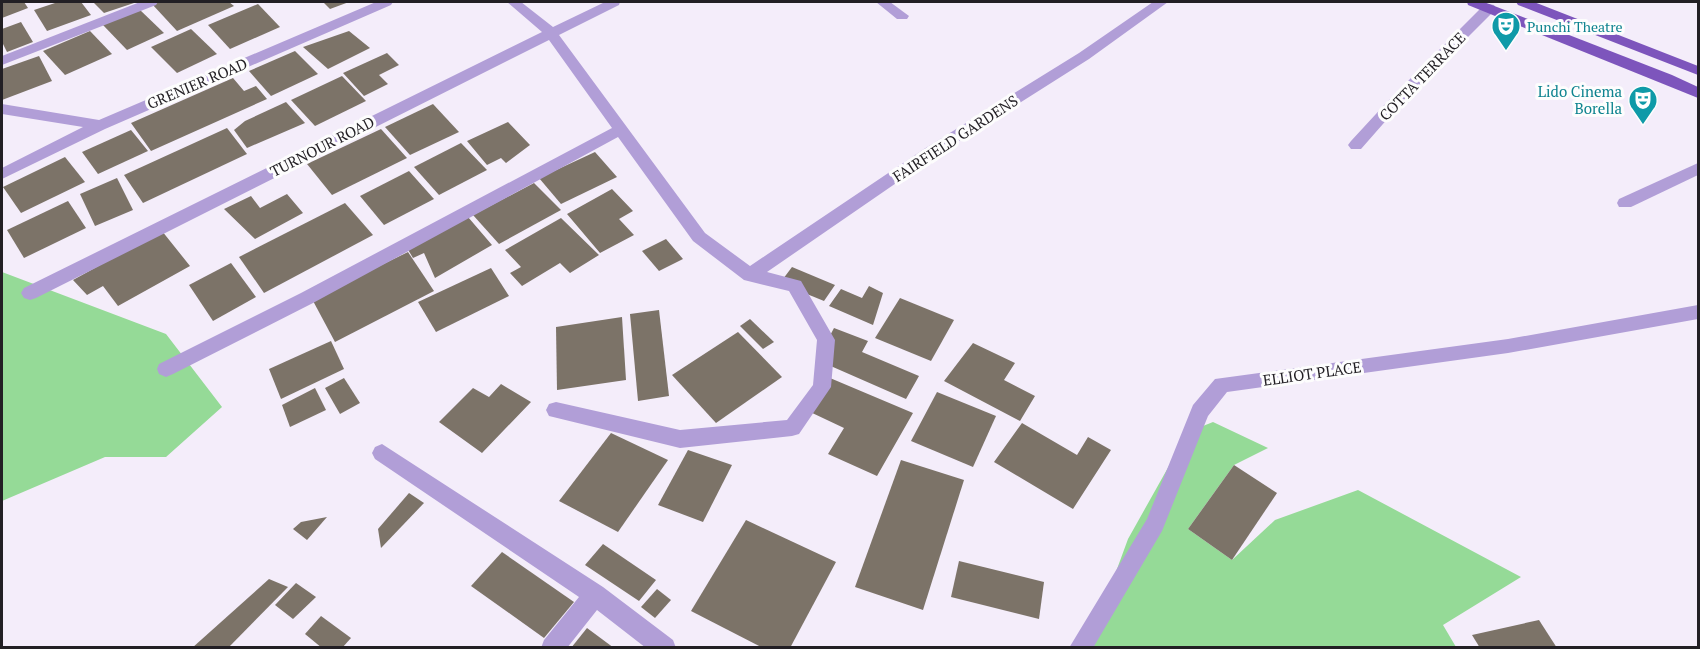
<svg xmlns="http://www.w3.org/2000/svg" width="1700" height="649" font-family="'PT Serif',serif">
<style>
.green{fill:#95da97}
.building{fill:#7c7368}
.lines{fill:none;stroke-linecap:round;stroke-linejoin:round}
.minor{fill:#b19ed7;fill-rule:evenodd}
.major{fill:#7d55bc;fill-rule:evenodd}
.labels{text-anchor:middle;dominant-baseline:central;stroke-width:6;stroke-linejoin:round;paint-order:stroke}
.far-culture-label{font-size:14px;fill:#0d838f;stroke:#fdfdfd;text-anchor:start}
.street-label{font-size:15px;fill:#221f24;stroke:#fdfdfd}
.culture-label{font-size:15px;fill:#0d838f;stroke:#fdfdfd;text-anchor:end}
</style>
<rect width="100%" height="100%" fill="#f4edfa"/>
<g class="green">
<polygon points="2,272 166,334 222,407 166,457 105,457 2,501"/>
<polygon points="1213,422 1268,448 1234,465 1188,529 1232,560 1275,520 1358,490 1521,577 1443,625 1456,647 1088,648 1128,539 1188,432"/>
</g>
<g class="building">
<polygon points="2,2 24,2 28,8 2,18"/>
<polygon points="58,2 81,2 91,15 47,31 34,10"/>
<polygon points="93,2 137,2 104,13"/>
<polygon points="158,2 229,2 234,6 177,31 152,4"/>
<polygon points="323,2 349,2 330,9"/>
<polygon points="258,4 280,27 230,49 208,25"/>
<polygon points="139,9 164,33 127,50 103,25"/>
<polygon points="21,22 33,42 7,52 2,42 2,29"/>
<polygon points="191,29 217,54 177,73 151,47"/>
<polygon points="90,31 112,54 65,75 43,51"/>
<polygon points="349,31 370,48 328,69 303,47"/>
<polygon points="295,51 318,74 271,96 249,71"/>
<polygon points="387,53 399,65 379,75 388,84 364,96 343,73"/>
<polygon points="39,56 52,81 2,100 2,69"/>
<polygon points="342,76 366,101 315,126 291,100"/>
<polygon points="233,78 244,91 256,86 267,99 151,151 131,123"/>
<polygon points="286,102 305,123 247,148 234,130 245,121"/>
<polygon points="433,104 459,132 410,155 385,127"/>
<polygon points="508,122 530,145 506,163 501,158 487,165 467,141"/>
<polygon points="227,128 247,154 143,203 124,175"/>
<polygon points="381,129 407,158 332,195 307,164"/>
<polygon points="131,130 148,151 98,174 82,152"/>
<polygon points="461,143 487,170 439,195 414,167"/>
<polygon points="595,152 617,177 561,204 539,178"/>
<polygon points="65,157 85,182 21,213 3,187"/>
<polygon points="409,171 434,199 384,225 360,196"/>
<polygon points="117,178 133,210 95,226 80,194"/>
<polygon points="534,183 561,210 499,244 473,215"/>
<polygon points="612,189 633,211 619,219 634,235 600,253 567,214"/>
<polygon points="287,194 303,213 255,239 224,209 251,196 260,208"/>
<polygon points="68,201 86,228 24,258 7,230"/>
<polygon points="345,203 373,235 264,293 239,257"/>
<polygon points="468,217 492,245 435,278 424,253 413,258 407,248"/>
<polygon points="561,218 599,255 570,273 560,263 522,286 510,273 521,267 505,250"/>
<polygon points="162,231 190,266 118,306 103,286 87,295 73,280"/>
<polygon points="666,239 683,259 659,271 642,251"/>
<polygon points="408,252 434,291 335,342 312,299"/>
<polygon points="231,263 256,297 213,321 189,285"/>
<polygon points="792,267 835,285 824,301 780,283"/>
<polygon points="491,268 509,296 436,332 418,302"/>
<polygon points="869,286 883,293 873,325 829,306 841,289 862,298"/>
<polygon points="900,298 954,320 931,361 875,338"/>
<polygon points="659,310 669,396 638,401 630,314"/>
<polygon points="622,317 626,380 557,390 556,327"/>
<polygon points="750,319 774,342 763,349 740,326"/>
<polygon points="834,328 868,341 862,352 919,376 906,399 817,360"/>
<polygon points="738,332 782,377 716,423 672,375"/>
<polygon points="331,341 344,369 281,399 269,369"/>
<polygon points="973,343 1015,363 1004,380 1035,396 1020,421 944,381"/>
<polygon points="344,378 360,403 340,414 325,388"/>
<polygon points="830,378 913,413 877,476 828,454 844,428 808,411"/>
<polygon points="501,384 531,402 482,453 439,422 473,388 489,397"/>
<polygon points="315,388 326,410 290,427 282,405"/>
<polygon points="937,392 996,416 973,467 911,441"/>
<polygon points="1022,423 1077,455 1088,437 1111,450 1073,509 994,462"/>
<polygon points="611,433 668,460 618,532 559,501"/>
<polygon points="688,450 732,465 703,522 658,505"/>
<polygon points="901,460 964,480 923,610 855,587"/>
<polygon points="1234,465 1277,493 1232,560 1188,529"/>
<polygon points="409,493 424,503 381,548 378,529"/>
<polygon points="327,517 307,540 293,529 301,522"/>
<polygon points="746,520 836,562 790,648 763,648 691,611"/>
<polygon points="603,544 656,580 639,601 585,565"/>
<polygon points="502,552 574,602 544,638 471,586"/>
<polygon points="959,561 1044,582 1039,619 951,597"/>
<polygon points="269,579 288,587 228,648 192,648"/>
<polygon points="296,583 316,597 293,619 275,605"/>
<polygon points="657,589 671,600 655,618 641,607"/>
<polygon points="321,616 351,638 342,648 322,648 305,634"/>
<polygon points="1539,620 1557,648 1480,648 1472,635"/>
<polygon points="587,628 614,648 571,648"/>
</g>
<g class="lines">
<g class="minor">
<polygon points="140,2 158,2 156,5 2,65 2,56"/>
<polygon points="376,2 393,2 391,5 105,129 2,179 2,168 83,127 2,114 2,104 99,120"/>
<polygon points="507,2 521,2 553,27 605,2 620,2 619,5 559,35 705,233 750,266 924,149 1079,53 1153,2 1168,2 1089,59 934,157 767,272 801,281 835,340 831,387 799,434 792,436 680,448 549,416 546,410 549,404 556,402 680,430 787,420 813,385 817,340 789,291 744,280 693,241 618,137 313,303 173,374 166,377 159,374 157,369 159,364 301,293 612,128 549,40 36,298 30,300 24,298 21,293 24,288 542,32"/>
<polygon points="876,2 890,2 909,16 907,19 897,19"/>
<polygon points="1489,4 1494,5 1496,8 1494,11 1397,108 1361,149 1351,149 1348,145 1351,141 1387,102 1484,5"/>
<polygon points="1698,163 1698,175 1631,207 1619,207 1617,203 1619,199"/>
<polygon points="1698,305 1698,319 1508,353 1227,392 1208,416 1162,531 1093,648 1069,648 1147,519 1193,405 1215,379 1508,339"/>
<polygon points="382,444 603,587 673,640 676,648 646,648 597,610 567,648 541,648 544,640 579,597 375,459 372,453 375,447"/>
</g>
<g class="major">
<polygon points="1467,2 1484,2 1672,75 1698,87 1698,98 1468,5"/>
<polygon points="1516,2 1534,2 1698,66 1698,75 1518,5"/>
</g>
</g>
<defs>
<g id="theatre-pin" transform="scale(1.5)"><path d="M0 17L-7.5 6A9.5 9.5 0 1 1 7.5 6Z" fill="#0f9aa8" stroke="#fdfdfd"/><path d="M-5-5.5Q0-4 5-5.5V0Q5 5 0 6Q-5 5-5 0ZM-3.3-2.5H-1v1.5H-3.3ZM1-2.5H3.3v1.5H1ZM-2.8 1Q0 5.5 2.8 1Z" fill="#fff"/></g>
</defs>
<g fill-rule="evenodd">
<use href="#theatre-pin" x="1506" y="26"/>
<use href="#theatre-pin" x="1643" y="100"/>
</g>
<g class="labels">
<g class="far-culture-label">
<text x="1527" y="26">Punchi Theatre</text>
</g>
<g class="street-label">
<text transform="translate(1422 76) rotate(-46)">COTTA TERRACE</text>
<text transform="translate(197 83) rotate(-23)">GRENIER ROAD</text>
<text transform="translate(955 138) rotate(-33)">FAIRFIELD GARDENS</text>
<text transform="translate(322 146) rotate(-27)">TURNOUR ROAD</text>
<text transform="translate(1312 373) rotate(-8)">ELLIOT PLACE</text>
</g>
<g class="culture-label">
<text x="1622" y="91">Lido Cinema<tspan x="1622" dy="17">Borella</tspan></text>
</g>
</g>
<rect width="1700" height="649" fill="none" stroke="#221f24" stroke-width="6"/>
</svg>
